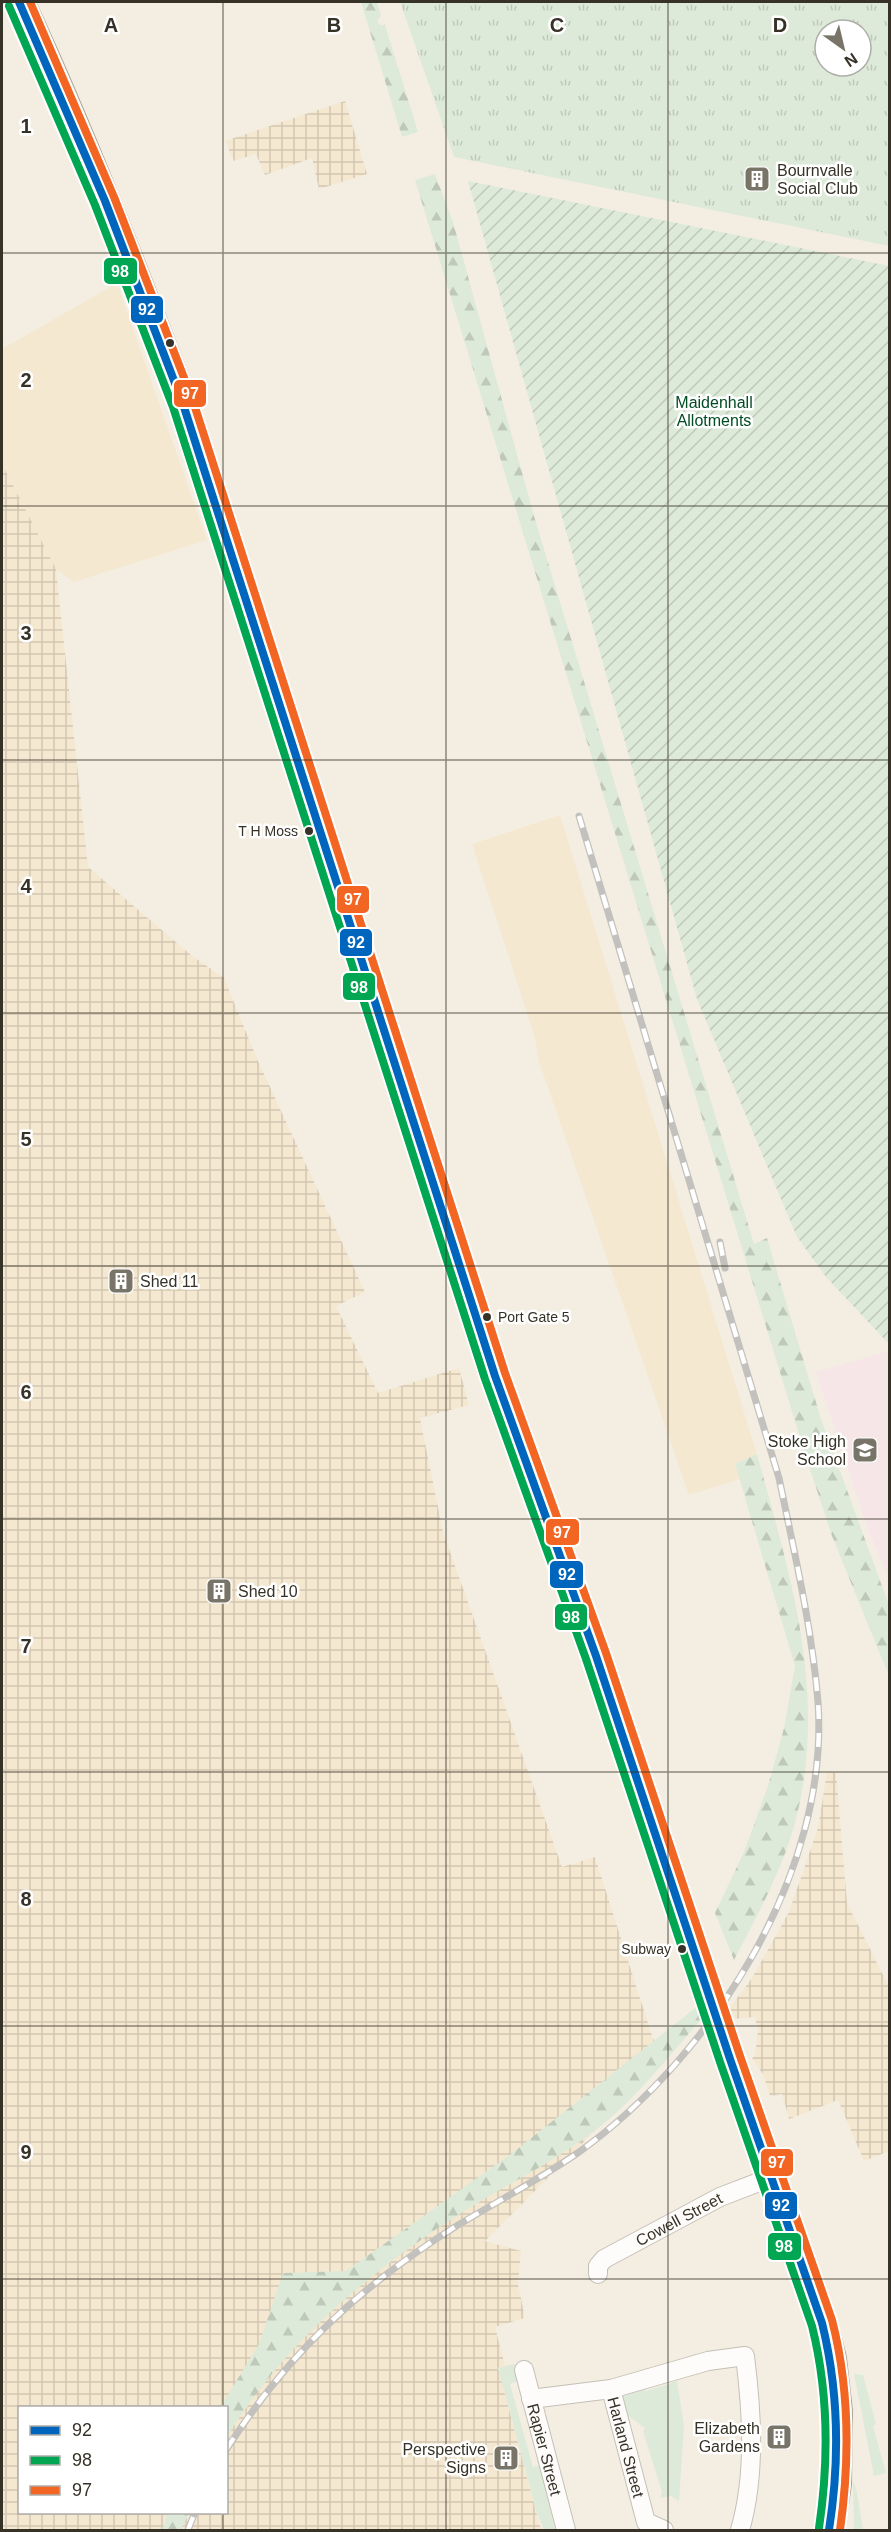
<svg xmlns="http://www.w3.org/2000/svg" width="891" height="2532" font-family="Helvetica,sans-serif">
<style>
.built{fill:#f5e8d0}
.industrial{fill:url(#industrial-grid);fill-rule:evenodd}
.education{fill:#f6e6e8}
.grass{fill:#ddead9}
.forest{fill:url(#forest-firs)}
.park{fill:url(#park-tufts);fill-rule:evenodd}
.garden{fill:url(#garden-furrows)}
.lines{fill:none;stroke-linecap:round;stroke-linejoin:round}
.minor-casing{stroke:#c5c0b5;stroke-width:20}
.primary-casing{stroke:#aca596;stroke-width:32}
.minor{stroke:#fdfcfb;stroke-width:18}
.primary{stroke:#e8e4dd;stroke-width:30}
.rail-casing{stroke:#c3c1bd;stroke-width:7}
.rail{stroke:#fff;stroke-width:4.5;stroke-dasharray:14;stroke-linecap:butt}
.bus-1-casing{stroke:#fff;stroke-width:12}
.bus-2-casing{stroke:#fff;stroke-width:12}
.bus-3-casing{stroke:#fff;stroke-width:12}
.bus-1{stroke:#0065bd;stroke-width:8}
.bus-2{stroke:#00a651;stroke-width:8}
.bus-3{stroke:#f26522;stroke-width:8}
.grid{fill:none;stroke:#373227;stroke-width:1.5;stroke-opacity:0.55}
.bus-dot{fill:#373227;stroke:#fff;stroke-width:2}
.labels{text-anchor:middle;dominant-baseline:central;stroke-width:5;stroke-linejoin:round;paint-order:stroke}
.bus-label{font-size:14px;fill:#373227;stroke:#fff;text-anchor:end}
.poi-label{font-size:16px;fill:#373227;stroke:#fff;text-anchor:start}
.park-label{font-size:16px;fill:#004c23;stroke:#fff}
.street-label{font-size:16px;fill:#373227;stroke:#fff}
.grid-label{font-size:20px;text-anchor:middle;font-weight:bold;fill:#373227;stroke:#fff;stroke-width:5;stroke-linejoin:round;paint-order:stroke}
.line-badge{stroke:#fff;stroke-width:2}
.badge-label{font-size:16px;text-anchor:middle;font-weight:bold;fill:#fff}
</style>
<defs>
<pattern id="industrial-grid" width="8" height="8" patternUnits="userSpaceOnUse" patternTransform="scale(1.5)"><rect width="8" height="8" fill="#f5e8d0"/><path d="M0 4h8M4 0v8" fill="none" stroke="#d3c7b3"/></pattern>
<pattern id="forest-firs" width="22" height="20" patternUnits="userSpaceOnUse" patternTransform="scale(1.5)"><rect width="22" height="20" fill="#ddead9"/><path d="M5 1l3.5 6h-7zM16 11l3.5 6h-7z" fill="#bec9ba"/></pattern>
<pattern id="park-tufts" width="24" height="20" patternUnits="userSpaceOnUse" patternTransform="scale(1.5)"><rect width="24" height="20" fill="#ddead9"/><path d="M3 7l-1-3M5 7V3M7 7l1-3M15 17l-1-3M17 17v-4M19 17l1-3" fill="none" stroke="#bec9ba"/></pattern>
<pattern id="garden-furrows" width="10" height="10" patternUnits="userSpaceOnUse" patternTransform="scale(1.5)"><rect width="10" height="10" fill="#ddead9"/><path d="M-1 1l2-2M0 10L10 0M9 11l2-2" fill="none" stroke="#bec9ba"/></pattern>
</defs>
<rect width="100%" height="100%" fill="#f4eee2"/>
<g class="built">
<polygon points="117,283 207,540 74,582 56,569 2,464 2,349"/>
<polygon points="560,815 757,1454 735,1464 741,1479 689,1495 538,1059 535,1038 472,844"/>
</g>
<g class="industrial">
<polygon points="345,101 367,174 319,189 312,158 265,175 256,154 234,161 225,141"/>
<path d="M2,464L56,569L88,867L191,955L224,978L257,1059L365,1292L336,1306L378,1393L459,1368L469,1405L420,1418L443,1532L562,1867L595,1857L653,2039L673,2052L485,2241L521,2251L518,2284L525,2318L495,2327L505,2366L498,2368L541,2530H2ZM20,2408H226V2512H20Z"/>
<polygon points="827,1772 836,1773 847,1903 889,1987 889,2151 864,2161 838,2100 789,2119 782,2094 770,2096 763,2074 752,2059 755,2054 758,2031 755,2017 733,2019 729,2009 752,1978 789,1912 818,1828"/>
</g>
<polygon class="education" points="889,1351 890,1351 889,1579 867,1527 816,1372"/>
<g class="grass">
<polygon points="514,2364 518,2381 510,2384 533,2467 540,2465 555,2530 544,2530 537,2513 498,2368"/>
<polygon points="854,2374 863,2375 876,2424 873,2426 886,2473 874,2476"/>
<polygon points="677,2381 684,2426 679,2501 671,2496 660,2498 662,2492 643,2431 645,2428 623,2412 622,2397 636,2388 647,2391"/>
<polygon points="853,2481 857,2492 863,2530 854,2530"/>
</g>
<g class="forest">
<polygon points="361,2 377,2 381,15 377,22 382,26 385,25 418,132 402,137"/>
<polygon points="435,174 453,222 534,516 754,1244 767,1238 821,1419 889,1605 889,1676 832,1536 805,1454 415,180"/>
<path d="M757,1454C790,1575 828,1692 796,1819C783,1869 758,1914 734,1960L715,1913L744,1852L768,1786L784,1728L795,1666L735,1464Z"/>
<path d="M699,2005L702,2018C672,2053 642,2091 607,2121C563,2158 509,2183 461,2213C369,2272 284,2343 227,2437L226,2408H220L259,2344L283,2273L346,2271L511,2154Z"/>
<polygon points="168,2512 189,2513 181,2530 162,2530"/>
</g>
<path class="park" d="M400,2H889V246L454,157ZM825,30H861V66H825Z"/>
<polygon class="garden" points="468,181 889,266 889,1344 826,1277 797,1237 697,999"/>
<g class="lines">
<g class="minor-casing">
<g id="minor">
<path id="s1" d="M598,2274V2266L604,2259L720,2197L772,2177"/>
<path id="s2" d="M524,2370L566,2530"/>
<path id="s3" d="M611,2389L646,2522L664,2530"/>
<path d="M531,2399L611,2389L708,2361L745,2356C752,2412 756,2475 740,2530"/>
</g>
</g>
<g class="primary-casing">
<path id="primary" d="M19,2C80,133 132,268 183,404L495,1376L596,1656L730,2059L822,2323L831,2359L837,2411L836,2484L829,2530"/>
</g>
<use href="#minor" class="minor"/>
<use href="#primary" class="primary"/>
<g class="rail-casing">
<g id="rail">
<polyline points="720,1242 725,1268"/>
<path d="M226,2450C288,2353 360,2286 458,2225C498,2201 540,2179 579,2152C713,2056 830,1871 818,1702C812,1627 794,1551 779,1478L579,816"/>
<polyline points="188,2530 195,2512"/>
</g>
</g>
<use href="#rail" class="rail"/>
<g class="bus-1-casing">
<path id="bus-1" d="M19,2L105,201L183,404L495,1376L596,1656L730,2059L822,2323C839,2392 840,2460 829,2530"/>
</g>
<g class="bus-2-casing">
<path id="bus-2" d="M9,6L95,205L173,407L485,1379L586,1659L720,2062L812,2326C829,2394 829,2460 819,2528"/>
</g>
<g class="bus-3-casing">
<path id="bus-3" d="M30,2L114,197L193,401L505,1373L606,1653L740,2056L832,2320C850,2390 850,2459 840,2530"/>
</g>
<use href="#bus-1" class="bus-1"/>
<use href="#bus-2" class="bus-2"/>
<use href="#bus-3" class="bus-3"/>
</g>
<path class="grid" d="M223,2V2408M446,2V2530M668,2V2530M2,253H890M2,506H890M2,760H890M2,1013H890M2,1266H890M2,1519H890M2,1772H890M2,2026H890M2,2279H890M223,2512V2530"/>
<defs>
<g id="building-square" transform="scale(1.35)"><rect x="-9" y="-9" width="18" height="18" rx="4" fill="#797468" stroke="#fff"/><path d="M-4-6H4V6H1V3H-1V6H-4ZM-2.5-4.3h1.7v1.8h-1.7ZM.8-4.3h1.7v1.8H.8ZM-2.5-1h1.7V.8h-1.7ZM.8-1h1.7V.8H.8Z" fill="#fff"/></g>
<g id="school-square" transform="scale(1.35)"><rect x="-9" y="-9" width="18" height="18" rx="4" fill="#797468" stroke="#fff"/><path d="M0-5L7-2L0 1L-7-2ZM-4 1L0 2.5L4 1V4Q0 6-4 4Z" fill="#fff"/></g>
</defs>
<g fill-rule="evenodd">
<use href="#building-square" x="757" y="179"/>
<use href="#building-square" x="121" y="1281"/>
<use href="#school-square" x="865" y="1450"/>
<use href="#building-square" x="219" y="1591"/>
<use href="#building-square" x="779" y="2437"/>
<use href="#building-square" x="506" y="2458"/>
</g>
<g class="bus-dot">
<circle cx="170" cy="343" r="5"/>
<circle cx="309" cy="831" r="5"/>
<circle cx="487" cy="1317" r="5"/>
<circle cx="682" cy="1949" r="5"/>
</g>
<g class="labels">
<g class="bus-label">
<text x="298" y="831">T H Moss</text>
<text x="498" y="1317" text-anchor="start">Port Gate 5</text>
<text x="671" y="1949">Subway</text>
</g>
<g class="poi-label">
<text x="777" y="170">Bournvalle<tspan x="777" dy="18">Social Club</tspan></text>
<text x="140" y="1281">Shed 11</text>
<text x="846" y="1441" text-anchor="end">Stoke High<tspan x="846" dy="18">School</tspan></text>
<text x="238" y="1591">Shed 10</text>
<text x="760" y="2428" text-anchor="end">Elizabeth<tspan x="760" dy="18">Gardens</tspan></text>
<text x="486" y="2449" text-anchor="end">Perspective<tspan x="486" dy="18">Signs</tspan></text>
</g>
<g class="park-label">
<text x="714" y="402">Maidenhall<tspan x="714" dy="18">Allotments</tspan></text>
</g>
<g class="street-label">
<text stroke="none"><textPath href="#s1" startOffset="102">Cowell Street</textPath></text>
<text stroke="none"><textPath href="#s3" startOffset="60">Harland Street</textPath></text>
<text stroke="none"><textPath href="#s2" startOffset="82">Rapier Street</textPath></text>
</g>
</g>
<g class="grid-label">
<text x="111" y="32">A</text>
<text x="334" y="32">B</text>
<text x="557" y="32">C</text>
<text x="780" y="32">D</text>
<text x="26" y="133">1</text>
<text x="26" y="387">2</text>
<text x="26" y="640">3</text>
<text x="26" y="893">4</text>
<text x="26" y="1146">5</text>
<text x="26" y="1399">6</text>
<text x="26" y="1653">7</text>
<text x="26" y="1906">8</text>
<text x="26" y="2159">9</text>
</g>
<g class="line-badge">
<rect x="103" y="257" width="35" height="28" rx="6" fill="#00a651"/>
<rect x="130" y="295" width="34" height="29" rx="6" fill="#0065bd"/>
<rect x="173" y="379" width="34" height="29" rx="6" fill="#f26522"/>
<rect x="336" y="885" width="34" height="29" rx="6" fill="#f26522"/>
<rect x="339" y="928" width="34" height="29" rx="6" fill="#0065bd"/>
<rect x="342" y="972" width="34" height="29" rx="6" fill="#00a651"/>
<rect x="545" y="1518" width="35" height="28" rx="6" fill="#f26522"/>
<rect x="549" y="1560" width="35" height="29" rx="6" fill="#0065bd"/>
<rect x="554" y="1603" width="34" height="28" rx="6" fill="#00a651"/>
<rect x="760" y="2148" width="34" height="29" rx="6" fill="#f26522"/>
<rect x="764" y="2191" width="34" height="29" rx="6" fill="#0065bd"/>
<rect x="767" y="2232" width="35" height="29" rx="6" fill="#00a651"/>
</g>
<g class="badge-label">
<text x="120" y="277">98</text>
<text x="147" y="315">92</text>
<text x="190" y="399">97</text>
<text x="353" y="905">97</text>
<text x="356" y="948">92</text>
<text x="359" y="993">98</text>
<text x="562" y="1538">97</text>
<text x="567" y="1580">92</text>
<text x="571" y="1623">98</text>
<text x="777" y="2168">97</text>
<text x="781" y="2211">92</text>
<text x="784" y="2252">98</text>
</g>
<rect width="891" height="2532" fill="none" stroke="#373227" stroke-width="6"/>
<rect x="18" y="2406" width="210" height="108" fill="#ffffff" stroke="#afada9" stroke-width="1.5"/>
<rect x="30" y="2426" width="30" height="9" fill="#0065bd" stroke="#afada9" stroke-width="1.5"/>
<text x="72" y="2436" font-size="18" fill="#373227">92</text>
<rect x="30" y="2456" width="30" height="9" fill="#00a651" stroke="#afada9" stroke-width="1.5"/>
<text x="72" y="2466" font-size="18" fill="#373227">98</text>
<rect x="30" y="2486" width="30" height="9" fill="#f26522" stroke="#afada9" stroke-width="1.5"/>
<text x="72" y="2496" font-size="18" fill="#373227">97</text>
<g transform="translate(843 48) rotate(146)"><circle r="28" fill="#ffffff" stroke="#afada9" stroke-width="1.5"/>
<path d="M0-4.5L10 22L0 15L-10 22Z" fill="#797468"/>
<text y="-9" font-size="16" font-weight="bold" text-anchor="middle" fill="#373227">N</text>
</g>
</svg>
